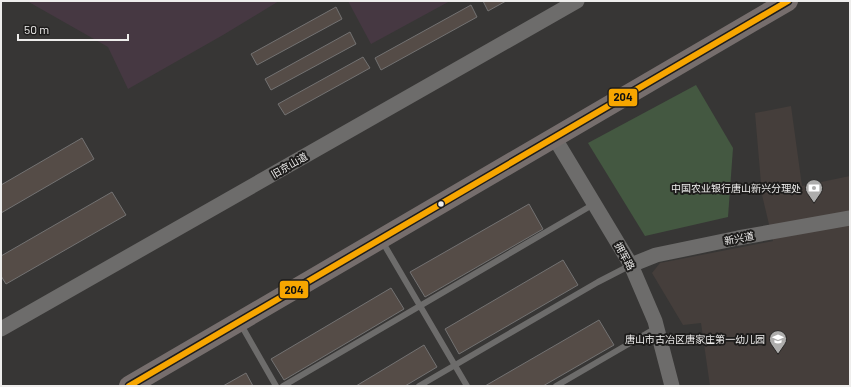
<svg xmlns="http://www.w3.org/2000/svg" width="851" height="387" font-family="Barlow,'Noto Sans SC',sans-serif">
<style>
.built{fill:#453e3b}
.industrial{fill:#463842}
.green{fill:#445841}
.building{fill:#554c47;stroke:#737272}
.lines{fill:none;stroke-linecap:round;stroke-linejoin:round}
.service{stroke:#6d6c6b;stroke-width:6}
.tertiary{stroke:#6d6c6b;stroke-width:15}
.trunk{stroke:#766e6d;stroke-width:20}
.bus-1-casing{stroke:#1e1d1c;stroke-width:9}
.bus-1{stroke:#f7a600;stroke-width:6}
.bus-dot{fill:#eeedec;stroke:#1e1d1c;stroke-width:1.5}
.labels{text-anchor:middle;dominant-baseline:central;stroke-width:4;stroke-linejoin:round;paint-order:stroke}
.street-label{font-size:10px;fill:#eeedec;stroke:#1e1d1c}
.poi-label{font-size:10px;fill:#eeedec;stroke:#1e1d1c;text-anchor:end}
.line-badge{stroke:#1e1d1c;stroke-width:1.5}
.pale-badge-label{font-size:11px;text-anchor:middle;font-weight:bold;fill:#111}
</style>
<rect width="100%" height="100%" fill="#373635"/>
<polygon class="built" points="791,106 802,186 850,176 850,386 710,386 701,323 683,325 652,273 660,263 773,241 762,195 755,113"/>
<g class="industrial">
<polygon points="27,1 279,1 223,35 128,89 108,47"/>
<polygon points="348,1 450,1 371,44"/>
</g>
<polygon class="green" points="696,85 733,148 728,217 645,236 588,143"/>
<g class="building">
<polygon points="483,1 506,1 488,11"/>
<polygon points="471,5 477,17 381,70 375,58"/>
<polygon points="336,7 342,19 257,65 251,54"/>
<polygon points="350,32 356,44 271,90 265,79"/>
<polygon points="363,57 370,68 285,115 278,104"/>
<polygon points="82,138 94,159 1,213 1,185"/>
<polygon points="112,192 126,215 6,284 1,276 1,256"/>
<polygon points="529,204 543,229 425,297 410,272"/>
<polygon points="563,260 578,285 459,354 445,329"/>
<polygon points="391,288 404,309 284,380 271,359"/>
<polygon points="599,320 614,345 543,386 485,386"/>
<polygon points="424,345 437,367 405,386 356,386"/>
<polygon points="246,373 253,386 223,386"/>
</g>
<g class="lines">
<g class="service">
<polyline points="382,241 467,386"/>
<polyline points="240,323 276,386"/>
<polyline points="283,386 594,204"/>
<polyline points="419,386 598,282 631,265"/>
<polyline points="556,386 656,328"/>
</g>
<g class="tertiary">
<polyline points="554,137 631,265 655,321 672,386"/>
<polyline points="631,265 656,255 738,238 850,218"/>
<polyline points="1,329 577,1"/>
</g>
<polyline class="trunk" points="129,386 788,1"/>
<g class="bus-1-casing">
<polyline id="bus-1" points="129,386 788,1"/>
</g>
<use href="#bus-1" class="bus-1"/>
</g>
<defs>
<g id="bank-pin" transform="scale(0.9)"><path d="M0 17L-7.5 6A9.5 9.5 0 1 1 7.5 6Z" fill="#aeadac" stroke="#1e1d1c"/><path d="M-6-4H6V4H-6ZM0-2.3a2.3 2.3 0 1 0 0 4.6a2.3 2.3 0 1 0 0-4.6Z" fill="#fff"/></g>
<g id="school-pin" transform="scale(0.9)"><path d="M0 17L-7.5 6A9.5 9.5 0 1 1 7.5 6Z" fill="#aeadac" stroke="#1e1d1c"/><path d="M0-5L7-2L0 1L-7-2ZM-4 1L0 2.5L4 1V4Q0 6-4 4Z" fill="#fff"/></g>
</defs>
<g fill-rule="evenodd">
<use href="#bank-pin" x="814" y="188"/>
<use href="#school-pin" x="778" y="339"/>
</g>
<circle class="bus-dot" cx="441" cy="204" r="3.5"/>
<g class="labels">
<g class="street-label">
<text transform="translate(289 165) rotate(-30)">旧京山道</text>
<text transform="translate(739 238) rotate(-11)">新兴道</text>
<text transform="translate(625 256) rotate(61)">拥军路</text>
</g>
<g class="poi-label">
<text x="801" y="188">中国农业银行唐山新兴分理处</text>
<text x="765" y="339">唐山市古冶区唐家庄第一幼儿园</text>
</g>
</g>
<g class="line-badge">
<rect x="608" y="88" width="30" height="19" rx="4" fill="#f7a600"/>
<rect x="279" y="280" width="30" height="19" rx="4" fill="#f7a600"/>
</g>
<g class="pale-badge-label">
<text x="623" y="101">204</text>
<text x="294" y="294">204</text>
</g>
<rect width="851" height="387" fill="none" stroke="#eeedec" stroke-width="4"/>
<path d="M18 34v6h110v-6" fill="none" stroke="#eeedec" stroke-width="2"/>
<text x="24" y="34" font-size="12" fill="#eeedec" stroke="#1e1d1c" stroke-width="3" paint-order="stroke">50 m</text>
</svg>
